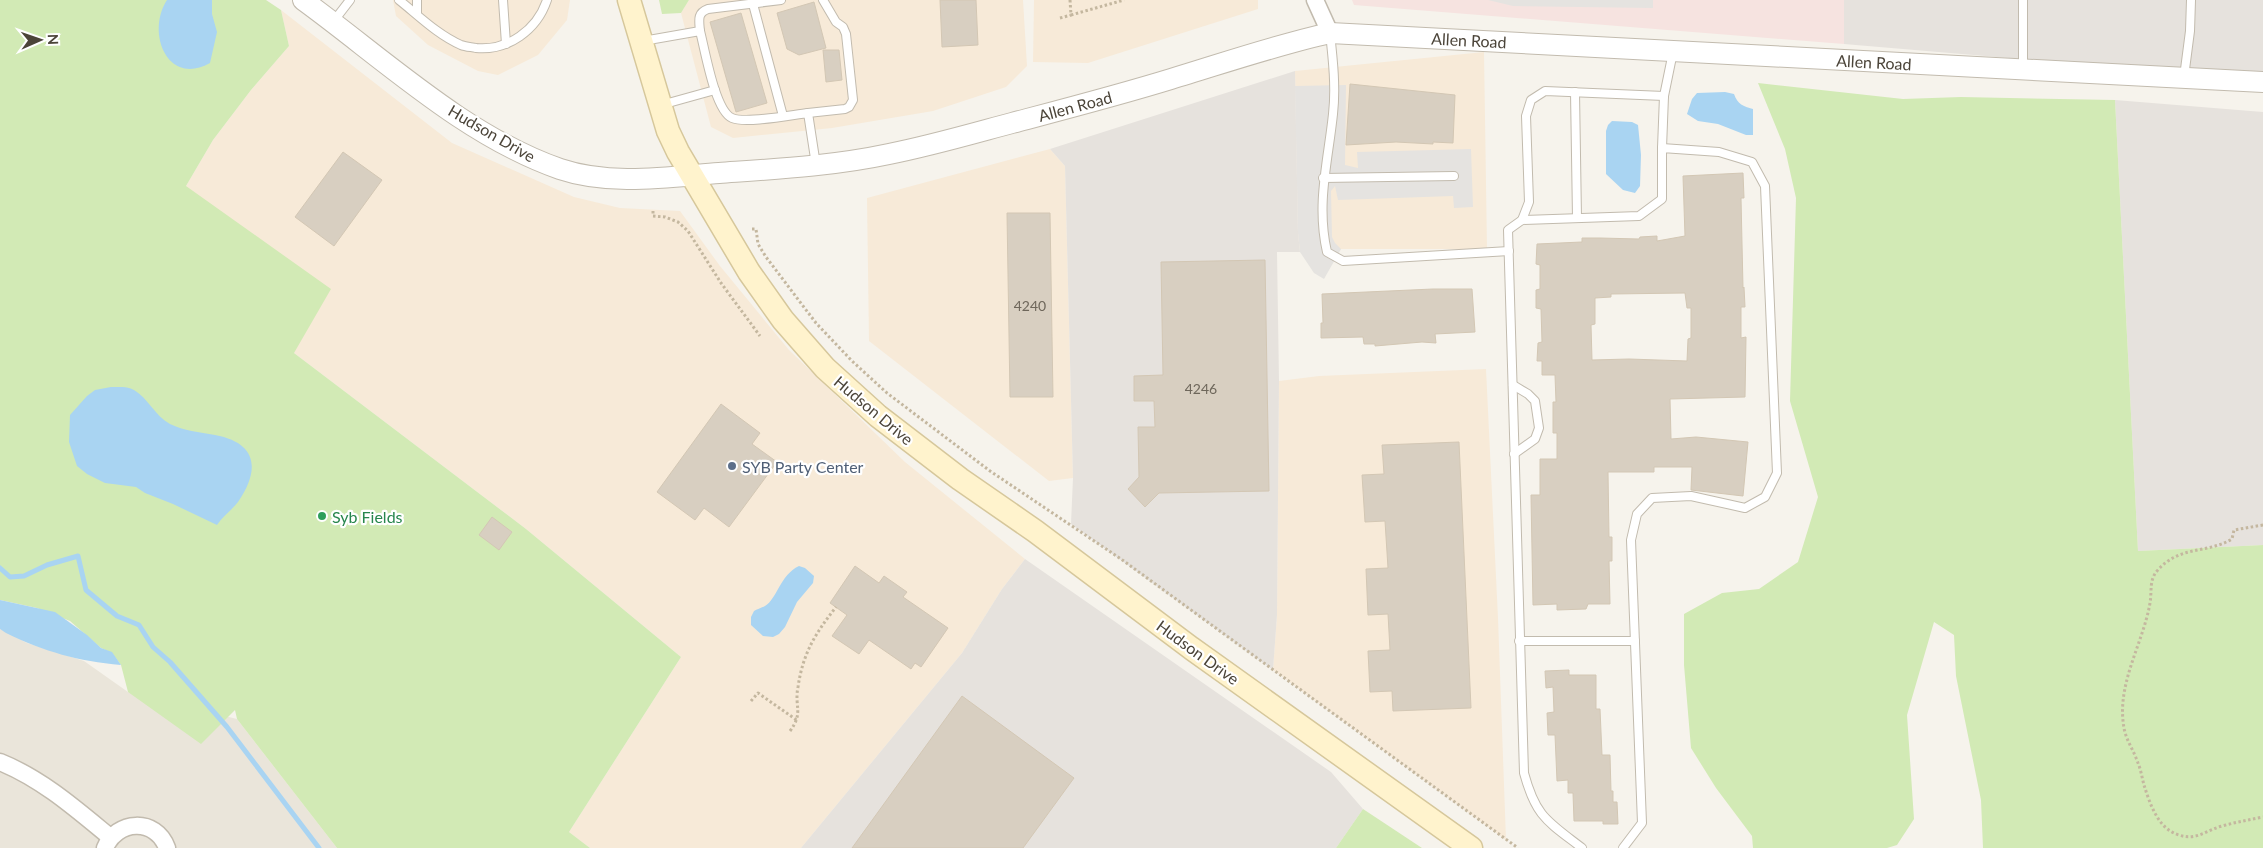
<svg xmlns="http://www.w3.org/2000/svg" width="2263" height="848" font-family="Lato,sans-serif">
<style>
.residential{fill:#eae5da}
.commercial{fill:#f7ead8}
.industrial{fill:#e6e2dd}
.medical{fill:#f6e3e0}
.green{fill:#d2eab5}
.parking{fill:#e5e3e0}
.water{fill:#a9d4f2}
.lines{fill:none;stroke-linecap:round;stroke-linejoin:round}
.stream{stroke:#a9d4f2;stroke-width:5}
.building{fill:#d8cfc1;stroke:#d3c7b4;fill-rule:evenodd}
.service-casing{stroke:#c2bbae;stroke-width:10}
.minor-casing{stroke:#c2bbae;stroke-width:19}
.tertiary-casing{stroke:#c2bbae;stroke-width:22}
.secondary-casing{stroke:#d6c79b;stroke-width:25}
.path{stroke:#c4b79f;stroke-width:3;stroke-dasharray:2.5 2.5;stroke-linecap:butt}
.service{stroke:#fff;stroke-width:8}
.minor{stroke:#fff;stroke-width:16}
.tertiary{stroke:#fff;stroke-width:20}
.secondary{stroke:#fff3cd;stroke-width:22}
.service-dot{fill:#5c6f8a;stroke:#fff;stroke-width:2}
.leisure-dot{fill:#2e9e5b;stroke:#fff;stroke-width:2}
.labels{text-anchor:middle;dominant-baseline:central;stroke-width:4.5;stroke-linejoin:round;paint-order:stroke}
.number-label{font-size:14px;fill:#6e675b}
.street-label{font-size:16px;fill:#4b4439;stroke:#fff}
.service-label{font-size:16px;fill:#4e5e75;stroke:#fff;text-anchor:start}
.leisure-label{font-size:16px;fill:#27864d;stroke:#fff;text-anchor:start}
</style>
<rect width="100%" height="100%" fill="#f6f3ec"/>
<polygon class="residential" points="0,629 27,643 84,661 128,692 237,719 337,848 0,848"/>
<g class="commercial">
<polygon points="393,0 570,0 567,20 538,55 498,75 478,71 428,45 396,16"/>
<polygon points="689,0 1023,0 1027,66 1006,87 933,111 832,128 733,138 711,127 681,13"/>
<polygon points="1034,0 1258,0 1258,9 1088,63 1033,62"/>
<polygon points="281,10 452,143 574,197 620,208 680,211 720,266 789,350 905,462 1025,559 1002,589 962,653 801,848 590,848 569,832 681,657 526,529 294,353 186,186 213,140 251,90 289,46"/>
<polygon points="1484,52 1487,249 1341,249 1334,259 1300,252 1298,233 1295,71"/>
<polygon points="1050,149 1065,166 1073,478 1049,481 869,341 867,198"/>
<polygon points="1486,369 1498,618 1506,840 1273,670 1277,615 1279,381 1319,376"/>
</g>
<g class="industrial">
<polygon points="1844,0 2263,0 2263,73 2009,58 1844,44"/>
<polygon points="1295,71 1298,233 1300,252 1277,252 1279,381 1277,615 1273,670 1071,524 1073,478 1065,166 1050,149"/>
<polygon points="2115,100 2263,112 2263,545 2138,551"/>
<polygon points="1025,559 1331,772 1363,809 1336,848 801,848 962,653 1002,589"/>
</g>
<polygon class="medical" points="1352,0 1844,0 1844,44 1354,5"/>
<g class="green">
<polygon points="0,0 266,0 281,10 289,46 251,90 213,140 186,186 331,289 294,353 526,529 681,657 569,832 590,848 337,848 237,719 235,710 201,744 128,692 121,665 112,653 101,648 70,621 37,608 0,600"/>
<polygon points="659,0 689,0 681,13 662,14"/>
<polygon points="1758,83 1903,99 1961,97 2115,100 2138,551 2263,545 2263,848 1983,848 1981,800 1956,676 1954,635 1934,622 1907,715 1914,819 1897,845 1887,848 1753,848 1752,836 1716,788 1691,748 1684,665 1684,614 1722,593 1759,589 1798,562 1818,497 1790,401 1796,198 1785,149"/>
<polygon points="1363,809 1422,848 1423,848 1336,848"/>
</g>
<g class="parking">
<polygon points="1488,0 1653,0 1653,8 1513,6"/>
<polygon points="1346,85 1345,165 1358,168 1357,152 1471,149 1473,207 1454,208 1453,196 1338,200 1335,186 1331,191 1332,237 1335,243 1341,249 1324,279 1314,273 1300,252 1298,233 1295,86"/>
</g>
<g class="water">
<path d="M167,0H212V14L217,32L210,63C167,87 146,32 167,0Z"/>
<path d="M1725,92L1734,94C1738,105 1743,106 1753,109V135H1746L1718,124L1698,121L1687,114L1692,99L1697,93Z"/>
<polygon points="1612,121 1632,122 1638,125 1641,155 1640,186 1635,193 1623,190 1606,174 1606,131 1608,125"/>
<path d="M111,387C118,387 128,386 134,390C148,398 155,416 170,424C184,431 199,432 215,435C258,443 260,470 238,502C232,510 223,516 217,525L173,504L145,493L136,487L105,483L87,474L77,466L69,442L70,415L87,396L95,390Z"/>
<path d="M799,566L805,568L814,576L813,583L797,602L785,627L779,634L773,637L763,636L751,625V617L754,611C757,609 762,608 765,606C777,599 780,575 799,566Z"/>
<path d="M0,600L55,612L87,635L101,648L112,652L121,665C78,661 45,652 6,633L0,629Z"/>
</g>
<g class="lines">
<polyline class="stream" points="0,568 10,577 24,576 47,565 78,556 86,590 117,616 139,625 153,647 170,662 227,727 319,848"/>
</g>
<g class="building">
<polygon points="940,0 976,0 978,45 942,47"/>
<polygon points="814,2 826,48 799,55 787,49 777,13"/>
<polygon points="741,13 767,103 736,112 710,22"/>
<polygon points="823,50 839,50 842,80 826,82"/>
<polygon points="1350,84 1455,95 1453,143 1433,142 1433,144 1396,142 1346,145"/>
<polygon points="343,152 382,180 334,246 295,217"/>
<path d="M1743,173L1744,198H1741L1743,288L1744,287L1745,307H1741V338L1746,337L1745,397L1670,399L1671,439L1696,437L1748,442L1743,496L1691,490L1692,467H1654V472H1608L1609,537H1612V561H1609L1610,604H1588L1586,609L1557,610V604L1533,605L1531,495H1540V459H1557V433H1553V402H1556L1555,375H1542V361H1537L1538,343L1542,342L1541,309L1536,308V290L1540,289V265L1536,264L1537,244L1582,242V238H1600L1639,239L1640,237L1657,236V241L1685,236L1683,176ZM1685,293L1687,308H1691V338L1688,339L1687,361L1629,359L1592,360L1591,325L1595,324V298L1611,297V294Z"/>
<polygon points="1007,213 1050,213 1053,397 1010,397"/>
<polygon points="1265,260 1269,491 1159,493 1145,507 1128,489 1139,477 1138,427 1155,427 1154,401 1134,401 1134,376 1163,375 1161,262"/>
<polygon points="1433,289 1472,289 1475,332 1435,334 1436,343 1422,342 1375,346 1375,344 1364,344 1363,337 1321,338 1321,323 1323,323 1322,294"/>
<polygon points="721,404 760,433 752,444 777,462 729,527 704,508 695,520 657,492"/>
<polygon points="1459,442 1471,708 1393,711 1392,691 1370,692 1368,651 1390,650 1388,614 1368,615 1366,569 1388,568 1385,521 1365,522 1362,475 1384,474 1382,445"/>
<polygon points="492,517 512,532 499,550 479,535"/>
<polygon points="855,566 879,583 884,576 907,592 903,597 948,628 921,667 915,663 911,669 869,640 859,654 832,636 847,615 830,603"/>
<polygon points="1569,670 1569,675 1596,675 1596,709 1600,709 1602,755 1610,755 1611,791 1613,791 1613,802 1617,802 1618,824 1603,824 1603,821 1574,821 1573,793 1568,793 1568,780 1557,781 1555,735 1548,735 1547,713 1554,712 1553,687 1546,688 1545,671"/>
<polygon points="962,696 1074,778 1023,848 852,848"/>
</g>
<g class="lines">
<g class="service-casing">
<g id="service">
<path d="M399,0C419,16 438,35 461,45C466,47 472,47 476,48C508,51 537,30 547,0"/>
<polyline points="417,0 417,14"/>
<polyline points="503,0 506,44"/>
<polyline points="753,4 783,116"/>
<polyline points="333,22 350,0"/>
<path d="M700,31C699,20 697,13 708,9L781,0"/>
<path d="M1330,33C1333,60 1336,88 1333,114C1328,162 1316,204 1327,252L1343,261L1509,251"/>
<path d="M643,41L700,31C705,50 715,111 732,118C746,124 791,115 808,113L816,165"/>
<polyline points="2023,68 2023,0"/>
<polyline points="2184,77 2190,31 2191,0"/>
<polyline points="1575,92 1577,218"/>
<polyline points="661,105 715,90"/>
<polyline points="808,113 845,109 849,107 853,100 846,34 843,27 836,22 823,0"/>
<polyline points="1662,148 1664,96 1673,52"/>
<polyline points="1323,178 1454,176"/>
<polyline points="1522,220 1529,202 1526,116 1531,100 1545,91 1664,96"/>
<polyline points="1513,385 1528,394 1535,401 1539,428 1535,439 1514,454"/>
<polyline points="1519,641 1635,641"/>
<path d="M1582,848C1547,821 1536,817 1524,773L1508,230L1522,220L1639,216L1662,199V148L1719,152L1752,162L1765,186L1777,473L1765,497L1745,508L1691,496L1652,498L1637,514L1631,540L1642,823L1623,848"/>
</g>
</g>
<g class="minor-casing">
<g id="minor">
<polyline points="1315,0 1330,33"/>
<path d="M0,762C42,779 76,809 110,837"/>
<path d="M105,848C116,820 156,817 167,848"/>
</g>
</g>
<g class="tertiary-casing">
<path id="tertiary" d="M303,0C384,59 465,136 560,169C610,186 668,177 719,173C776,169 833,166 889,154C930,146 971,134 1012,123C1065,109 1119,95 1171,79C1224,63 1276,45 1330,33L2263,82"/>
</g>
<g class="secondary-casing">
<polyline id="secondary" points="629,0 668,131 678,152 749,272 783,320 825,368 878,416 960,479 1035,531 1191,648 1471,848"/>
</g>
<g class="path">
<polyline points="1070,0 1071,15 1124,0"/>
<polyline points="1060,18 1071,15"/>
<polyline points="653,211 653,216 665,217 678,222 688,231 721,283 760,336"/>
<polyline points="752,229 756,229 758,244 766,257 816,323 852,361 887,393 990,471 1121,559 1518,848"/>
<path d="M2263,525L2234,530L2232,539C2207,554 2179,545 2157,571C2149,580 2152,592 2150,603C2143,644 2116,684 2124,728C2126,740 2134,751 2138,763C2141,770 2142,778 2144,785C2150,804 2158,829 2179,835C2196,841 2207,830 2222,826C2236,822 2249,820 2263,817"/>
<polyline points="751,701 758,693 798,721"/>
<path d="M790,731C804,712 794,707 798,687C803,653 815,634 836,607"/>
</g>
<use href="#service" class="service"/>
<use href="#minor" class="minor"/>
<use href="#tertiary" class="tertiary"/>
<use href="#secondary" class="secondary"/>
</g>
<circle class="service-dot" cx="732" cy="466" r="5"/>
<circle class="leisure-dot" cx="322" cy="516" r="5"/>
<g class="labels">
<g class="number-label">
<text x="1030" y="305">4240</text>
<text x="1201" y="388">4246</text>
</g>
<g class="street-label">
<text transform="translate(1469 40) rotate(3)">Allen Road</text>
<text transform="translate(1874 62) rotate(3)">Allen Road</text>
<text transform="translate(1075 106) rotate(-15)">Allen Road</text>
<text transform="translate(492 133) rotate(30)">Hudson Drive</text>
<text transform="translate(874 410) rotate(40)">Hudson Drive</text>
<text transform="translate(1198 652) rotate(36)">Hudson Drive</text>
</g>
<g class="service-label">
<text x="742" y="466">SYB Party Center</text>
</g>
<g class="leisure-label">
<text x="332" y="516">Syb Fields</text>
</g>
</g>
<g transform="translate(40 40) rotate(88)" stroke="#ffffff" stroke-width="4" paint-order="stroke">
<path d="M0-4L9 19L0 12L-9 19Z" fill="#4b4439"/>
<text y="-8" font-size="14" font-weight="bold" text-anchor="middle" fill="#4b4439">N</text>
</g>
</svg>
